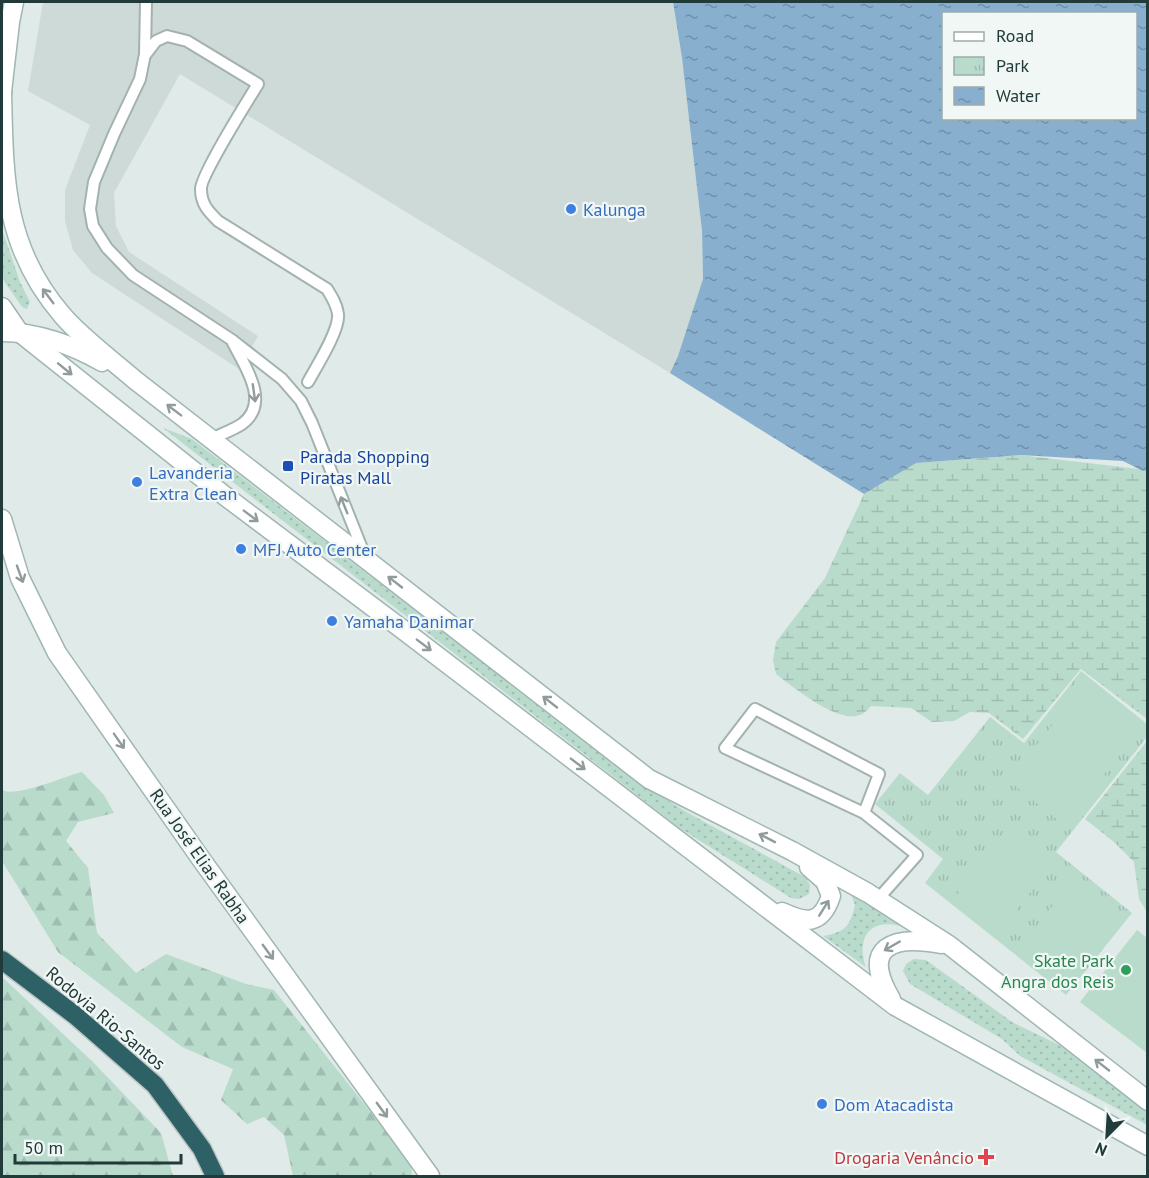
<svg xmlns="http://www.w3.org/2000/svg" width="1149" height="1178" font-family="'PT Sans',sans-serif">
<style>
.built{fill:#cedad8}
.grass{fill:url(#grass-dots)}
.forest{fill:url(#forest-firs)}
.wetland{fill:url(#wetland-marsh)}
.park{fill:url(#park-tufts)}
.garden{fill:#b9dbcc}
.water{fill:url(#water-ripples);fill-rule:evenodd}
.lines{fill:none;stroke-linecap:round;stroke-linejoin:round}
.lane-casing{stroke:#a3b2b0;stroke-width:14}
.secondary-casing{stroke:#9fb6b4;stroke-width:21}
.highway-casing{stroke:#bcc4c4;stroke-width:21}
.lane{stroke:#fff;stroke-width:10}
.secondary{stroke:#fff;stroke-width:18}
.highway{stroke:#2e6165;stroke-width:18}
.oneway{stroke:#909c9c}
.shop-dot{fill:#3f7fe0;stroke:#f0f7f5;stroke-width:2}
.transit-dot{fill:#1a4fb4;stroke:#f0f7f5;stroke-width:2}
.leisure-dot{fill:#2e9e5b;stroke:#f0f7f5;stroke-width:2}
.health-dot{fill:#e0444e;stroke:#f0f7f5;stroke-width:2}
.labels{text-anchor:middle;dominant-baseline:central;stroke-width:4.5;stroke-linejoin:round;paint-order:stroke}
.shop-label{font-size:18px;fill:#366cbe;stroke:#f0f7f5;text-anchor:start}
.transit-label{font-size:18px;fill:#164399;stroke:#f0f7f5;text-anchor:start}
.street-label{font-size:18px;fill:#213a3a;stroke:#f0f7f5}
.leisure-label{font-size:18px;fill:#27864d;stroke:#f0f7f5;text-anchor:end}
.health-label{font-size:18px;fill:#be3a42;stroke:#f0f7f5;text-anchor:end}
</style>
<defs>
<pattern id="grass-dots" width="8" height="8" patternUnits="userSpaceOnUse" patternTransform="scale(1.5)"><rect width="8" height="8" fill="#b9dbcc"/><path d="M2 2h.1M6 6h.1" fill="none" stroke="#9fbdb0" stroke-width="1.8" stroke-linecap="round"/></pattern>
<pattern id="forest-firs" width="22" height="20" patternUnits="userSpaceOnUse" patternTransform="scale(1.5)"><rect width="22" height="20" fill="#b9dbcc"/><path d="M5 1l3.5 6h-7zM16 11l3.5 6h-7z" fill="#9fbdb0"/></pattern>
<pattern id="wetland-marsh" width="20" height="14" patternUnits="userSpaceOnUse" patternTransform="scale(1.5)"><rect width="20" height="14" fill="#b9dbcc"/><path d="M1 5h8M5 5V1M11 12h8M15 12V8" fill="none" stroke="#9fbdb0"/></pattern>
<pattern id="park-tufts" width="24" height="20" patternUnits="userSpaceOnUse" patternTransform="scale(1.5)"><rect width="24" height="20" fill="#b9dbcc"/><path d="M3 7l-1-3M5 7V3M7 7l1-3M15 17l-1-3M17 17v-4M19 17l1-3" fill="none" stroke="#9fbdb0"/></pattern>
<pattern id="water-ripples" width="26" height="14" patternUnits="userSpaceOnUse" patternTransform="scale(1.5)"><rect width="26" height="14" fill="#88b0ce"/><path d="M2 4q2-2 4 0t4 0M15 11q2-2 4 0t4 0" fill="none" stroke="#6f90a8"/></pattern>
</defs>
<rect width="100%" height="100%" fill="#e0eae8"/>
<polygon class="built" points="43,2 673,2 682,58 702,231 703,280 678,356 670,373 180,74 114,193 116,226 129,252 258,336 239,369 92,273 73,250 65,221 65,190 90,125 28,91"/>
<g class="grass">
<polygon points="2,229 20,282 30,302 27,309 22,307 4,281 2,270"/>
<polygon points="163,428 192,439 642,785 690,814 805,877 810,885 809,894 799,899 791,898 681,829"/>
<path d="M850,892L901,926C869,918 856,938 866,967L823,936C845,932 850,927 855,905Z"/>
<polygon points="914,959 926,960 1012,1022 1061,1046 1147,1110 1147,1125 1020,1056 1002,1039 910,984 903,971 906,964"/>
</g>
<g class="forest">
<path d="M82,772L104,795L114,813L78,822L66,841L88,868L97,933L136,973L166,954L246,984L274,990L411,1163L412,1176H293L284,1135L264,1117L247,1124L221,1100L233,1069L182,1047L58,952L2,861V790C16,798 65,776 82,772Z"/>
<polygon points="2,977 93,1062 161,1133 173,1176 2,1176"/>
</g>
<g class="wetland">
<path d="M1020,455L1147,470V719L1081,669L1023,739L989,713L970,712L954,721L932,722L911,708L871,706C868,709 864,714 860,715C838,724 793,687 776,674L773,660L776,642L825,578L864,494L915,463Z"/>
<polygon points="1147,741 1147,912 1139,899 1134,862 1114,842 1085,819"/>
</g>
<polygon class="park" points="1081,671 1147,724 1147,737 1056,852 1132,913 1066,995 925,883 943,859 875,804 900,773 928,795 990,717 1024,743"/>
<g class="garden">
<polygon points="1084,686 1139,730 1064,825 1008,780"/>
<polygon points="1010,827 1054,862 1000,931 956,896"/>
<polygon points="1074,879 1118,914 1064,983 1019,948"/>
<polygon points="1137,930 1147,938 1147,1053 1080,1002"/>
</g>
<path class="water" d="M673,2H1147V470L1143,471L1123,461L1020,455L916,463L864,494L670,373L678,356L703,279L702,231L682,58ZM944,14H1136V118H944Z"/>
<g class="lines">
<g class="lane-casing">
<g id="lane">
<polyline points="146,2 145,54 140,79 114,134 94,182 90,209 93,226 107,248 133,275 232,340 282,379 301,401 312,423 365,556"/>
<path d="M146,54L156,41L167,36L187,41L258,84C248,100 200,177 201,189C201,204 208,211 218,221L327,289C332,297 337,305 338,314C340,330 316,367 308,382"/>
<path d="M212,439C221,434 233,430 242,424C271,403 245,366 233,343"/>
<polyline points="864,813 879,774 755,709 725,748 864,813 917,855 878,899"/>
</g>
</g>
<g class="secondary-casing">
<g id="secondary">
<path d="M2,91C4,178 3,247 63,316C82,338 113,361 135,380L649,779L792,851L868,893L949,945L1148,1101"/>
<polyline points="2,92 10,22 14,2"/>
<polyline points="2,307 19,332 225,496 402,629 895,1006 1148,1146"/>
<path d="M2,332C36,332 73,345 102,362"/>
<polyline points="2,519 20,578 57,653 201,859 430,1176"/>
<path d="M782,912C806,923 821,926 831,896L825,881L809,867"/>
<path d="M891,999C860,946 893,935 941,944"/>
</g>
</g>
<g class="highway-casing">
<polyline id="highway" points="2,960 76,1016 155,1085 202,1149 215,1176"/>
</g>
<use href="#lane" class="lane"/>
<use href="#secondary" class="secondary"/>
<use href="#highway" class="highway"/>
</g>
<defs><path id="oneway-shaft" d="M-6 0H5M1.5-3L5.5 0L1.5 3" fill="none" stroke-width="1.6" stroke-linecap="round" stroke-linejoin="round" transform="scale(1.5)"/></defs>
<g class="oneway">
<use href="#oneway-shaft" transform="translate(48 296) rotate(-127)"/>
<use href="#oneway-shaft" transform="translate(65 369) rotate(39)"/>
<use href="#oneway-shaft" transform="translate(254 393) rotate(82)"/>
<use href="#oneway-shaft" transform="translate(174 410) rotate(-143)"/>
<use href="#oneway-shaft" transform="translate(344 505) rotate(-112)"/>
<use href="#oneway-shaft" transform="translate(251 516) rotate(37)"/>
<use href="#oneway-shaft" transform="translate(20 574) rotate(70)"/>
<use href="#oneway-shaft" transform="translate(395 582) rotate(-142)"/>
<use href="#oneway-shaft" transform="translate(424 645) rotate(37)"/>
<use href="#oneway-shaft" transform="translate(550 702) rotate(-142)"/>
<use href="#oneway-shaft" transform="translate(119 741) rotate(55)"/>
<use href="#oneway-shaft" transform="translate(578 764) rotate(37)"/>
<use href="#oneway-shaft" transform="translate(767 838) rotate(-153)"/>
<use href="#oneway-shaft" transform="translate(824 908) rotate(-58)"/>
<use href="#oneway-shaft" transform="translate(892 946) rotate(150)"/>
<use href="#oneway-shaft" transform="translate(268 952) rotate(54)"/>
<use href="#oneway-shaft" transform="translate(1102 1065) rotate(-142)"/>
<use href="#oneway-shaft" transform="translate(382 1110) rotate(54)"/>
</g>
<g class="shop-dot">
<circle cx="571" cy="209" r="6"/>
<circle cx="137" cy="482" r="6"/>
<circle cx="241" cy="549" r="6"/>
<circle cx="332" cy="621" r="6"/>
<circle cx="822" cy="1104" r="6"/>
</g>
<rect class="transit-dot" x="282" y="460" width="12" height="12" rx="3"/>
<circle class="leisure-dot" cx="1126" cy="970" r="6"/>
<path class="health-dot" d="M983 1148h6v6h6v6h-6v6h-6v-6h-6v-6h6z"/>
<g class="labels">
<g class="shop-label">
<text x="583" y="209">Kalunga</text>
<text x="149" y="472">Lavanderia<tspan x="149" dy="21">Extra Clean</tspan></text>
<text x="253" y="549">MFJ Auto Center</text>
<text x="344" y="621">Yamaha Danimar</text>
<text x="834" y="1104">Dom Atacadista</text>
</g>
<g class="transit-label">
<text x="300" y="456">Parada Shopping<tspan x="300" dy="21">Piratas Mall</tspan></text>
</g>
<g class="street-label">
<text transform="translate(200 856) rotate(55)">Rua José Elias Rabha</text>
<text transform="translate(106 1018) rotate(40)">Rodovia Rio-Santos</text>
</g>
<g class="leisure-label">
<text x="1114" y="960">Skate Park<tspan x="1114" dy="21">Angra dos Reis</tspan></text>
</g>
<g class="health-label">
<text x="974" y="1157">Drogaria Venâncio</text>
</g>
</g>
<rect width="1149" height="1178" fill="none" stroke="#213a3a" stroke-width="6"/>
<rect x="942" y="12" width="195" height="108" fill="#f0f7f5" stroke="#9dabaa" stroke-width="1.5"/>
<rect x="954" y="32" width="30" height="9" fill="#ffffff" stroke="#9dabaa" stroke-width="1.5"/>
<text x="996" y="42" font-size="18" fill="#213a3a">Road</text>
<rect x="954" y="57" width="30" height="18" fill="url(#park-tufts)" stroke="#9dabaa" stroke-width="1.5"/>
<text x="996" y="72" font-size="18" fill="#213a3a">Park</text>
<rect x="954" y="87" width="30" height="18" fill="url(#water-ripples)" stroke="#9dabaa" stroke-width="1.5"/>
<text x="996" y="102" font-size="18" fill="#213a3a">Water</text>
<g transform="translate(1107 1136) rotate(204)" stroke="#f0f7f5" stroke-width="4.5" paint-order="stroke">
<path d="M0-4.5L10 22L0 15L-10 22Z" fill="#213a3a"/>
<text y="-9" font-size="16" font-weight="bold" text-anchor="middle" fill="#213a3a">N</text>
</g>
<path d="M15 1154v9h166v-9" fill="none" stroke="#213a3a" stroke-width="3"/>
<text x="24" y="1154" font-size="18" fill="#213a3a" stroke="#f0f7f5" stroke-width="4.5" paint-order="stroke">50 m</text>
</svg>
